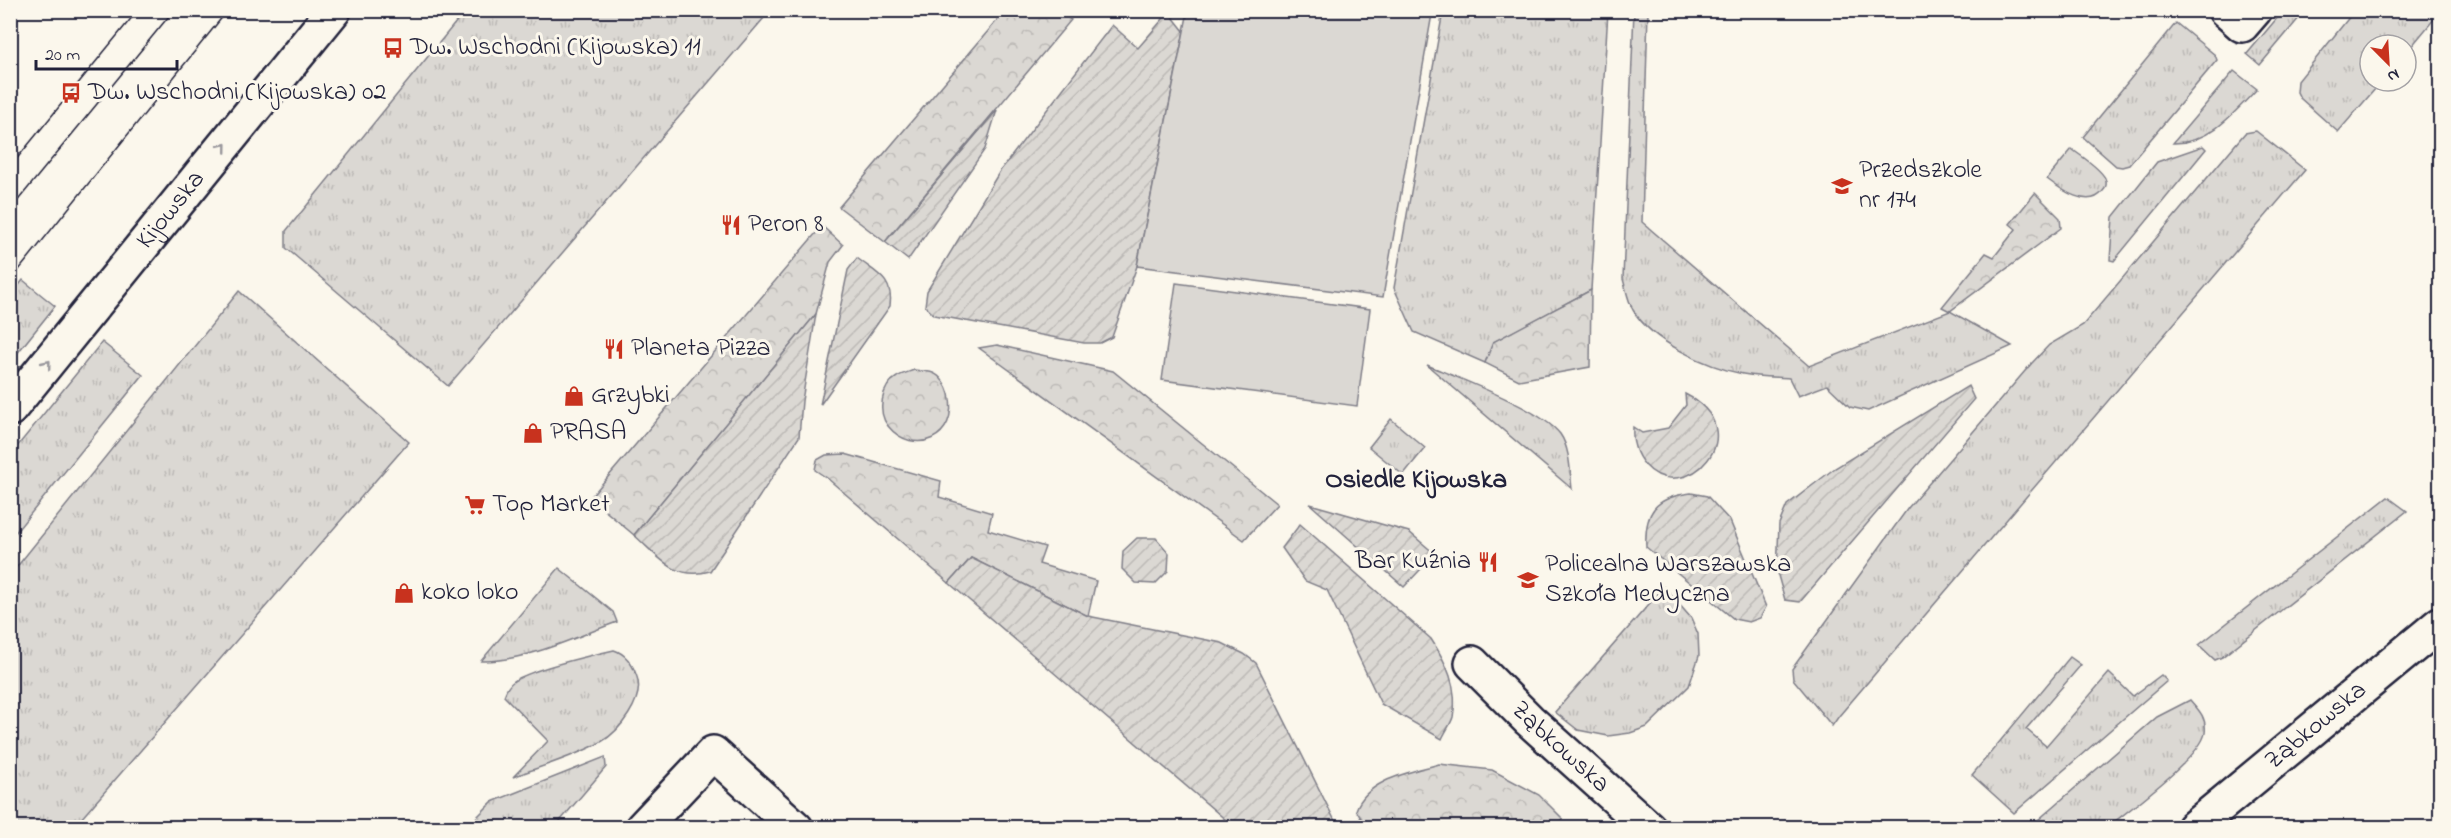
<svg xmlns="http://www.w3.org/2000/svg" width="2451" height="838" font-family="'Indie Flower',sans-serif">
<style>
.grass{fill:url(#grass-tufts);stroke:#7e7d87;stroke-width:1.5}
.forest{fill:url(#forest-crowns);stroke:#7e7d87;stroke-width:1.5}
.garden{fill:url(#garden-furrows);stroke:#7e7d87;stroke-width:1.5}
.pitch{fill:#dbd8d3;stroke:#7e7d87;stroke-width:1.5}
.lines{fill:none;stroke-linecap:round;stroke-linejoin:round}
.minor-casing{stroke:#22223b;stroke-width:38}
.minor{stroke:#fbf7ec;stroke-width:33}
.tram{stroke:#22223b;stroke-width:1.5}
.oneway{stroke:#99979c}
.labels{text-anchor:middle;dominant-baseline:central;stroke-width:6;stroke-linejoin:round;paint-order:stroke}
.poi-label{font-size:26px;fill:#22223b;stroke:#fbf7ec;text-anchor:start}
.street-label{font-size:26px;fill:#22223b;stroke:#fbf7ec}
.neighbourhood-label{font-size:27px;font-weight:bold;fill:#22223b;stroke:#fbf7ec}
</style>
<defs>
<pattern id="grass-tufts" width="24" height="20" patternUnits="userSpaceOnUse" patternTransform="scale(1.5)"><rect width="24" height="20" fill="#dbd8d3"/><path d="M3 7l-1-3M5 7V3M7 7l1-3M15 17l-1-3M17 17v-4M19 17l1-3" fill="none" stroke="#bcb9b6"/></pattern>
<pattern id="forest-crowns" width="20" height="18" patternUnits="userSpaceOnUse" patternTransform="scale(1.5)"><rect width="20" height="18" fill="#dbd8d3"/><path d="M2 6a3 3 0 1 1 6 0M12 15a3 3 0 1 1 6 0" fill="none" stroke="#bcb9b6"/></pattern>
<pattern id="garden-furrows" width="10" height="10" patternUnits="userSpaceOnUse" patternTransform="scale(1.5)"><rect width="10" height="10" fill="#dbd8d3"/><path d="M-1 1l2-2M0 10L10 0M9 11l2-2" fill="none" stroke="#bcb9b6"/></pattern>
</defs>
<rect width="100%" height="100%" fill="#fbf7ec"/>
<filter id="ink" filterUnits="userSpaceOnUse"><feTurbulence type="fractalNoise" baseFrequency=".0167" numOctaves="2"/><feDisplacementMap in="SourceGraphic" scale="12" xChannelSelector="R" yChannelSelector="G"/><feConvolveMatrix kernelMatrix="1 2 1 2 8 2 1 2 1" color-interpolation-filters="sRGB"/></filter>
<g filter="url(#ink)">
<g class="grass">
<polygon points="1475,10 1608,11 1591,290 1494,342 1485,363 1414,332 1394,288 1442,17"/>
<polygon points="2355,10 2440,10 2440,12 2406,53 2406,45 2370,45 2370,81 2382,81 2338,132 2300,98 2297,92 2298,81"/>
<polygon points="465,11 770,11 448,386 286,248 286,231"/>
<path d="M1634,11H1648L1642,222L1809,366L1950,311L2012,346L1868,411L1850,407L1827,385L1798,396L1789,378C1774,377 1758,377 1743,374C1707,367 1652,342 1633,310C1628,301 1626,289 1623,279Z"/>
<polygon points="2283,11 2305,11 2260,65 2247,54"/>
<polygon points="2176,23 2215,55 2217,60 2129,165 2122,167 2116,166 2083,137"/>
<path d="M2234,71L2257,89C2235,112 2209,144 2173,143Z"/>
<polygon points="2256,131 2305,170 1839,716 1832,726 1793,679 1792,669 1908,508 2031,364 2049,345 2083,325 2245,133"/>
<polygon points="2203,146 2206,149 2114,261 2110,260 2113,217 2157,162"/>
<path d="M2072,149C2082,157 2099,167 2105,178C2107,183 2107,187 2103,191C2089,210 2060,189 2047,179Z"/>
<polygon points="23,280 55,306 11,361 11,295"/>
<polygon points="239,291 409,442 74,827 11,827 11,574"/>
<polygon points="102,342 143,375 11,538 11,454"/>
<path d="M1427,365C1458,378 1541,409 1560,434C1570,448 1570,472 1572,489Z"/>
<polygon points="1391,419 1425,448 1403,475 1369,447"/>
<polygon points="2388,497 2407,511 2222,657 2215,660 2199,645"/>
<path d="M559,568L613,612L617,622C575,637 525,662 481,661Z"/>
<polygon points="1664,587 1691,618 1698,634 1699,656 1689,686 1647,727 1630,733 1608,736 1578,730 1555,712"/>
<path d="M614,650C627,654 633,665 637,677C645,699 619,732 601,742C577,756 539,767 513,777L548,741L504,696C506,690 508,685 514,681C532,669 592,655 614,650Z"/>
<polygon points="2070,657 2081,665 2026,729 2046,746 2109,673 2133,696 2161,675 2167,681 2014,813 1972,775"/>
<path d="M2190,700C2199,710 2207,718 2205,733C2201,757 2130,809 2108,827H2030L2157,717Z"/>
<polygon points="605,757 606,767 555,827 467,827 492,802"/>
</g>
<g class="forest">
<polygon points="1005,11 1059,11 1071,20 885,242 839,207"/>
<polygon points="2035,193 2060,218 2061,228 1950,311 1942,307 1986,253 1994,257 2016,229 2010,224"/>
<polygon points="822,226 843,245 830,262 816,314 634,535 590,498"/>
<polygon points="1591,290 1590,367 1519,380 1485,363 1493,342"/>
<polygon points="997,345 1113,371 1277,504 1244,540 979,348"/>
<path d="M914,370C920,371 927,371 933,373C941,376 947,386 949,394C960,439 913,457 888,426C877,412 881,386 897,377C901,374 909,372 914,370Z"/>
<polygon points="845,454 941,481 939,497 992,513 988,530 1045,547 1039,564 1096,581 1088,616 971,558 949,583 827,478 815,470 817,460 826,455"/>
<path d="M1439,764L1492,770L1539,795L1563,819L1551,828L1366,827L1356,810C1367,779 1412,772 1439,764Z"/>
</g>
<g class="garden">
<polygon points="1169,12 1184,31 1137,266 1112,337 1100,343 1084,343 934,315 925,306 927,291 1000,171 1112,25 1138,48"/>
<polygon points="997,110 985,149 908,260 885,242"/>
<path d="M857,258C876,273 894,279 890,306L820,405L848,270Z"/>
<path d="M816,314L802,401L799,437L710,571C674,581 659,557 634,535Z"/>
<polygon points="1968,386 1974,399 1800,602 1785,600 1777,572 1779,524 1787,505 1835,468"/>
<path d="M1685,394C1759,432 1684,509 1645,465C1635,454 1632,442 1633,427L1642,433L1668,428L1686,405Z"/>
<path d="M1691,493L1707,496L1730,521L1766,607L1760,618L1749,622L1734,619L1646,547C1644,511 1656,497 1691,493Z"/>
<polygon points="1310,504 1409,532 1435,554 1404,587"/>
<path d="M1300,524L1431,639C1446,662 1459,688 1453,717C1451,724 1445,732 1442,739L1381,704L1327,590L1305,581L1282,548Z"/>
<polygon points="1137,538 1156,538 1169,553 1168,571 1155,584 1136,583 1122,569 1123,551"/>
<polygon points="971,558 1088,616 1222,643 1244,654 1256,663 1338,827 1234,827 949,583"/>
</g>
<g class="pitch">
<polygon points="1398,11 1432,14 1383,297 1137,266 1188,11"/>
<polygon points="1176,283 1370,309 1357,406 1162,380"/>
</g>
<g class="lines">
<g class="minor-casing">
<g id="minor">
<polyline points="2225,10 2242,25 2255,10"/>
<path id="s1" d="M10,409L334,10"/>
<path id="s2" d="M1472,663L1529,720L1649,828"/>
<polyline points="642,828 713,753 796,828"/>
<path id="s3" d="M2193,828L2440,624"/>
</g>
</g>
<use href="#minor" class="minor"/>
<g class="tram">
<polyline points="10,167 138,10"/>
<polyline points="10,210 174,10"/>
<polyline points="10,281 228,10"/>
</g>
</g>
<defs><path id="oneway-chevron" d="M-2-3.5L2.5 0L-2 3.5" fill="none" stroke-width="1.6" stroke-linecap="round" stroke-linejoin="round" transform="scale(1.5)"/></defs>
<g class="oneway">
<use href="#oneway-chevron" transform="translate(223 147) rotate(-51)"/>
<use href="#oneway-chevron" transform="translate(47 364) rotate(-51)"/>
</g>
</g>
<defs>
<g id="bus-bare" transform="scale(1.62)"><path d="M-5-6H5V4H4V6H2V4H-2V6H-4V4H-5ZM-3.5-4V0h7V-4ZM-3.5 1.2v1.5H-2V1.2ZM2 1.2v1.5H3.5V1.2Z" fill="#c8321e" stroke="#fbf7ec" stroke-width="2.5" paint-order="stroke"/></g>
<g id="school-bare" transform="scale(1.62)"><path d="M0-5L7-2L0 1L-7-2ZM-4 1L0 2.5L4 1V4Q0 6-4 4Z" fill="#c8321e" stroke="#fbf7ec" stroke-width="2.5" paint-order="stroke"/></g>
<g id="restaurant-bare" transform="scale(1.62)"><path d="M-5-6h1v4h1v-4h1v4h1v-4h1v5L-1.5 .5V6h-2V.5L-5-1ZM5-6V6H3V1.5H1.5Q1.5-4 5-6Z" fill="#c8321e" stroke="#fbf7ec" stroke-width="2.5" paint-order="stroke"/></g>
<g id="shop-bare" transform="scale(1.62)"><path d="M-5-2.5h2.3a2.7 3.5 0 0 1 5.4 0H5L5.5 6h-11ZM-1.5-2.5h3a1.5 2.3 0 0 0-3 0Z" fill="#c8321e" stroke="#fbf7ec" stroke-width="2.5" paint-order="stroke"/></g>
<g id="supermarket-bare" transform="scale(1.62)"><path d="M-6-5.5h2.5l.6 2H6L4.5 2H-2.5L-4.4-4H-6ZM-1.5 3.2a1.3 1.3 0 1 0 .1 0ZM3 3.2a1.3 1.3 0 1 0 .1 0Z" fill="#c8321e" stroke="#fbf7ec" stroke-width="2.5" paint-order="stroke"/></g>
<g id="university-bare" transform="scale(1.62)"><path d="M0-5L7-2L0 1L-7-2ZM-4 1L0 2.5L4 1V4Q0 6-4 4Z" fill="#c8321e" stroke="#fbf7ec" stroke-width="2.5" paint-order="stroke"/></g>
</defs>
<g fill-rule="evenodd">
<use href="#bus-bare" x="393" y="48"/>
<use href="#bus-bare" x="71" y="93"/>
<use href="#school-bare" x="1842" y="186"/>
<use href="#restaurant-bare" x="731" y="225"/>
<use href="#restaurant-bare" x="614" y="349"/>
<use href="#shop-bare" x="574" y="396"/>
<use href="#shop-bare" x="533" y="433"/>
<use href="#supermarket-bare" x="475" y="505"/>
<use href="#restaurant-bare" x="1488" y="562"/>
<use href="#university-bare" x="1528" y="580"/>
<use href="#shop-bare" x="404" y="593"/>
</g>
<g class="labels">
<g class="poi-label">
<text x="410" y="48">Dw. Wschodni (Kijowska) 11</text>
<text x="88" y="93">Dw. Wschodni (Kijowska) 02</text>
<text x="1859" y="171">Przedszkole<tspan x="1859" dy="30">nr 174</tspan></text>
<text x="748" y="225">Peron 8</text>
<text x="631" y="349">Planeta Pizza</text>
<text x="591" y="396">Grzybki</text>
<text x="550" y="433">PRASA</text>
<text x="492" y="505">Top Market</text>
<text x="1471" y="562" text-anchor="end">Bar Kuźnia</text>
<text x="1545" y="565">Policealna Warszawska<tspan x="1545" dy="30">Szkoła Medyczna</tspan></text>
<text x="421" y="593">koko loko</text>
</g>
<g class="street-label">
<text stroke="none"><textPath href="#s1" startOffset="256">Kijowska</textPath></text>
<text stroke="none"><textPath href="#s3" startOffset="160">Ząbkowska</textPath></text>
<text stroke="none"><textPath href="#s2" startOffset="122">Ząbkowska</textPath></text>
</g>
<g class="neighbourhood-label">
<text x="1416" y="480">Osiedle Kijowska</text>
</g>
</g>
<rect width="2451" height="838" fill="none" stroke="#fbf7ec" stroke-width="36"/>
<rect x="18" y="18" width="2415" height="802" fill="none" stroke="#22223b" stroke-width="2" filter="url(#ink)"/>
<g transform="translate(2388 63) rotate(156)"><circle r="28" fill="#fbf7ec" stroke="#a4a2a5" stroke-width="1.5"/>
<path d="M0-4.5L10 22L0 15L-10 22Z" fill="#c8321e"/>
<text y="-9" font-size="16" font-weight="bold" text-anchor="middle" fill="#22223b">N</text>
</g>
<path d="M36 60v9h141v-9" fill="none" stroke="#22223b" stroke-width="3"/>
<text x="45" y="60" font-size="18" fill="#22223b" stroke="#fbf7ec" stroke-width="4.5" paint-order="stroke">20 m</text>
</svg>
